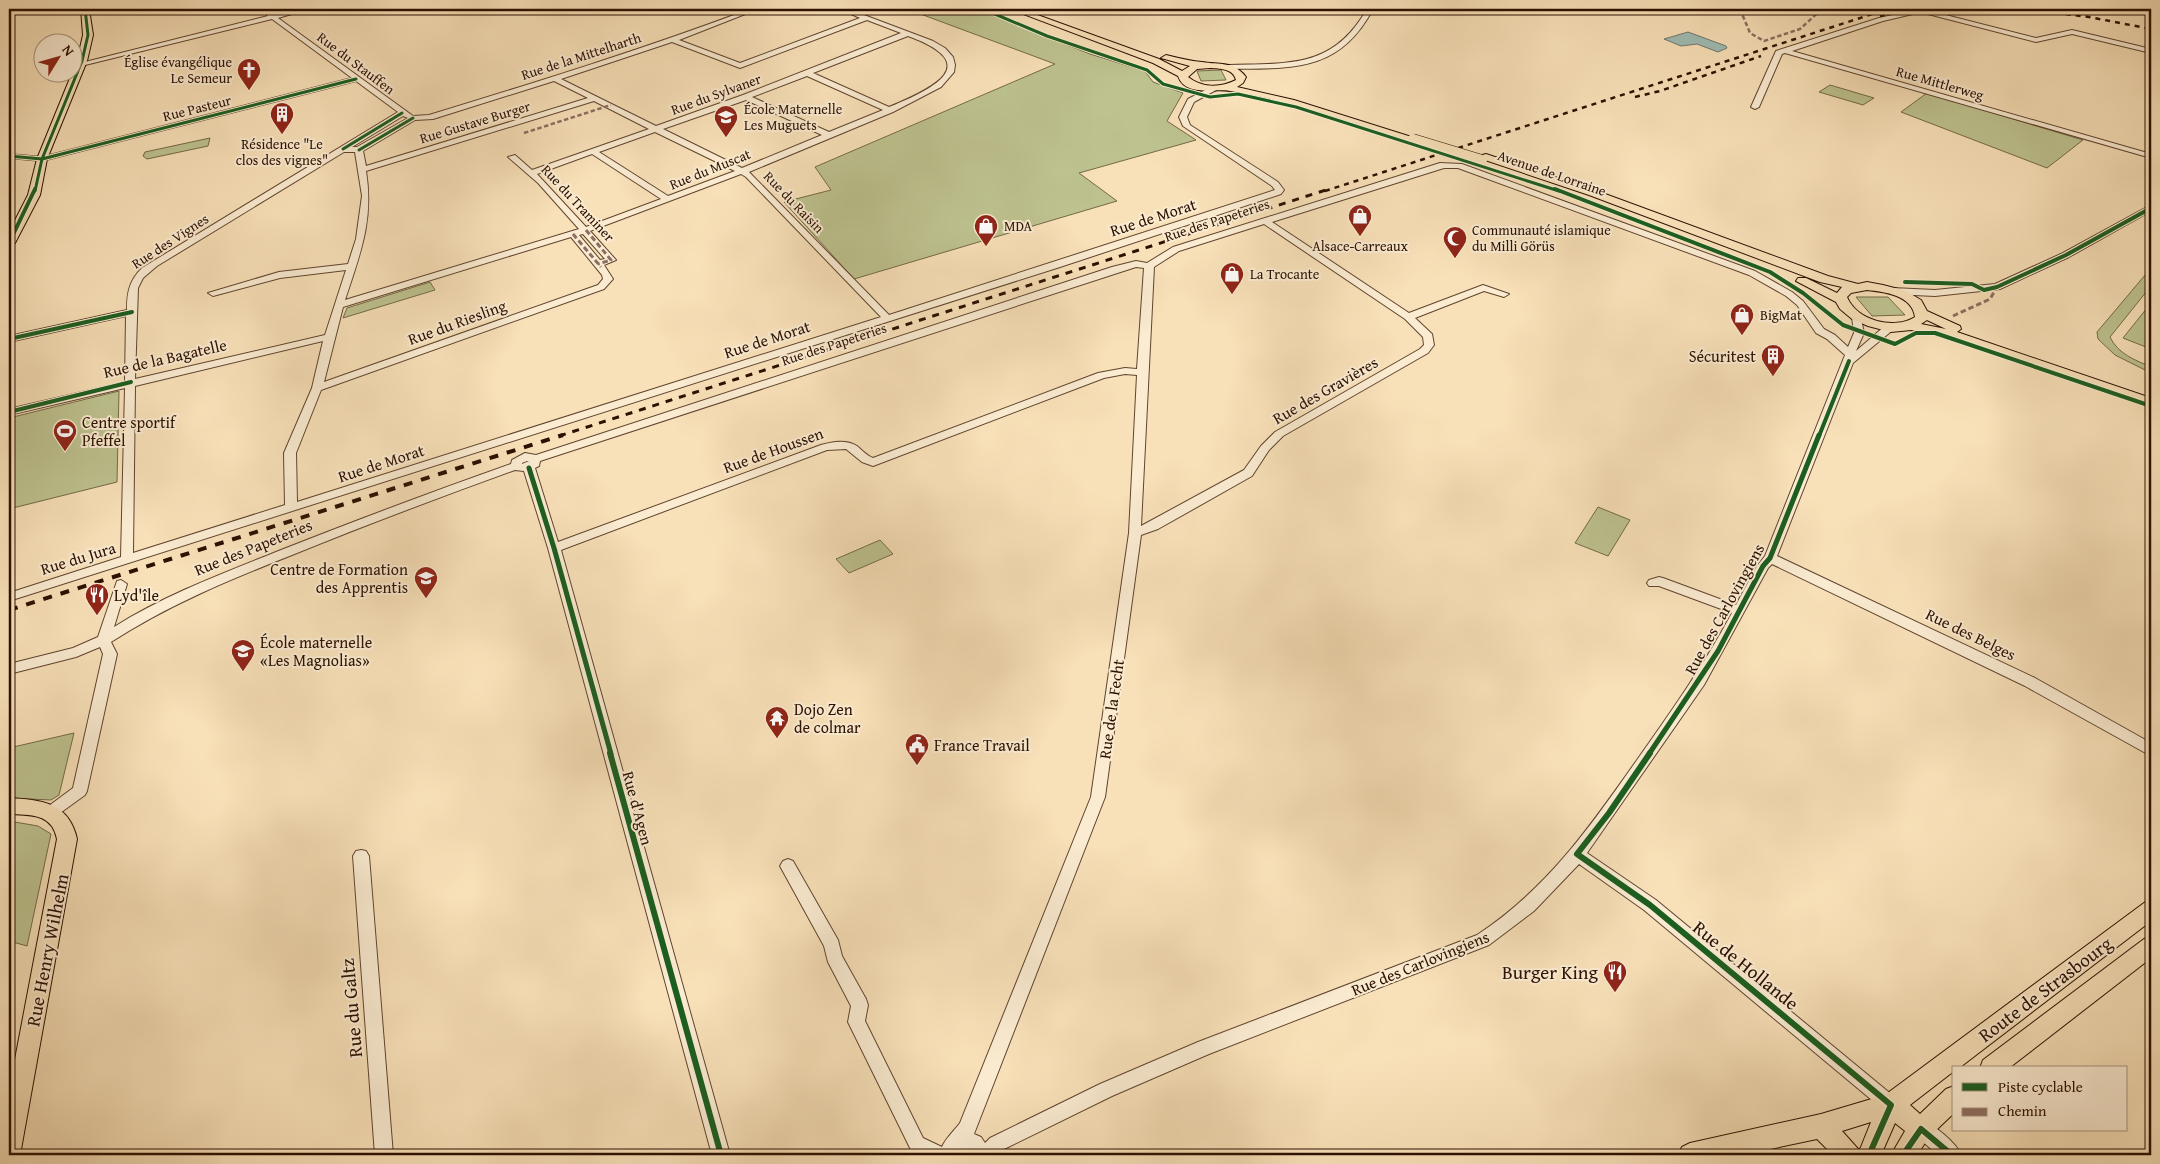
<svg xmlns="http://www.w3.org/2000/svg" width="2160" height="1164" font-family="'Gentium Book Plus',serif">
<style>
.green{fill:#bdc28f;stroke:#746948}
.water{fill:#9ebcb4;stroke:#70776c}
.lines{fill:none;stroke-linecap:round;stroke-linejoin:round}
.minor-casing{stroke:#5f442e;stroke-width:2}
.major-casing{stroke:#2c1000;stroke-width:2}
.minor{fill:#faebd1;fill-rule:evenodd}
.major{fill:#f8e0b8;fill-rule:evenodd}
.rail-far2{stroke:#2c1000;stroke-width:2.5;stroke-dasharray:5 5;stroke-linecap:butt}
.rail-far1{stroke:#2c1000;stroke-width:3;stroke-dasharray:7 7;stroke-linecap:butt}
.rail{stroke:#2c1000;stroke-width:4;stroke-dasharray:9 9;stroke-linecap:butt}
.major-bridge-casing{stroke:#2c1000;stroke-width:11;stroke-linecap:butt}
.major-bridge{stroke:#f8e0b8;stroke-width:10}
.quiet-far1{stroke:#8d6e63;stroke-width:2.5;stroke-dasharray:4.5 2.5;stroke-linecap:butt}
.quiet{stroke:#8d6e63;stroke-width:3;stroke-dasharray:5.5 3;stroke-linecap:butt}
.cycleway-far3-casing{stroke:#faebd1;stroke-width:5}
.cycleway-far2-casing{stroke:#faebd1;stroke-width:6}
.cycleway-far1-casing{stroke:#faebd1;stroke-width:8}
.cycleway-casing{stroke:#faebd1;stroke-width:9}
.cycleway-far3{stroke:#1b5e20;stroke-width:3}
.cycleway-far2{stroke:#1b5e20;stroke-width:4}
.cycleway-far1{stroke:#1b5e20;stroke-width:5}
.cycleway{stroke:#1b5e20;stroke-width:6}
.labels{text-anchor:middle;dominant-baseline:central;stroke-width:4;stroke-linejoin:round;paint-order:stroke}
.far-street-label{font-size:14px;fill:#2c1000;stroke:#faebd1}
.far-poi-label{font-size:14px;fill:#2c1000;stroke:#faebd1;text-anchor:start}
.street-label{font-size:16px;fill:#2c1000;stroke:#faebd1}
.poi-label{font-size:16px;fill:#2c1000;stroke:#faebd1;text-anchor:start}
.near-street-label{font-size:19px;fill:#2c1000;stroke:#faebd1}
.near-poi-label{font-size:19px;fill:#2c1000;stroke:#faebd1;text-anchor:end}
</style>
<rect width="100%" height="100%" fill="#f8e0b8"/>
<filter id="stains"><feTurbulence type="fractalNoise" baseFrequency=".004" numOctaves="4"/><feColorMatrix values="0 0 0 0 .2 0 0 0 0 .09 0 0 0 0 .02 0 0 0 .5 -.17"/></filter>
<radialGradient id="worn" r=".72"><stop offset=".6" stop-color="#630" stop-opacity="0"/><stop offset="1" stop-color="#630" stop-opacity=".3"/></radialGradient>
<g class="green">
<polygon points="907,9 978,9 1090,54 1145,71 1153,82 1183,93 1167,121 1196,140 1079,173 1117,201 854,279 784,202 831,190 815,167 1055,64"/>
<polygon points="1221,70 1226,80 1201,81 1197,71"/>
<polygon points="1830,85 1874,98 1863,105 1819,92"/>
<polygon points="1927,93 2083,140 2047,168 1901,112"/>
<polygon points="210,138 208,146 147,159 143,156 145,152"/>
<path d="M2151,268V286L2110,337C2118,354 2135,360 2151,367V373L2115,355L2098,339L2097,332Z"/>
<polygon points="430,282 435,290 343,318 347,308"/>
<polygon points="1856,297 1888,297 1905,315 1872,316"/>
<polygon points="2151,303 2151,349 2123,338"/>
<polygon points="119,391 117,482 9,509 9,418"/>
<polygon points="1598,507 1630,520 1608,556 1575,543"/>
<polygon points="880,540 893,554 849,573 836,559"/>
<polygon points="74,733 59,795 51,800 9,798 9,748"/>
<polygon points="9,821 38,826 51,834 27,946 9,941"/>
</g>
<polygon class="water" points="1688,32 1726,46 1727,48 1718,52 1697,44 1681,46 1664,39"/>
<g class="lines">
<g class="minor-casing">
<g id="minor">
<path d="M259,9H266L274,15L299,9H309L278,18L413,116L429,115C537,82 644,49 750,9H758L679,40L740,63L860,18L840,9H848L933,41L945,48L953,57L955,65L954,72L941,87L893,112L749,172L889,315L1275,190L1272,186L1183,126L1179,117L1188,99L1211,87L1218,89L1194,102L1187,117L1190,125L1278,182L1284,190L1281,194L1060,267L9,601V593L121,557L125,388L9,415V409L125,382L126,316L9,342V336L127,310C127,293 129,281 142,268L398,112L356,81L42,161L9,158V154L42,157L352,78L272,19L81,66L77,64L268,16ZM867,20L901,33L743,95L656,126L561,79L672,42L740,68ZM908,36C984,64 935,88 889,107L813,73ZM807,76L883,110L829,132L752,97ZM554,81L588,98L366,166L363,151L415,120L433,119ZM746,100L822,135L742,168L663,129ZM594,101L649,129L532,170L515,155L508,157L538,183L579,229L345,300C360,254 374,221 366,171ZM403,116L408,118L357,147H352ZM655,132L735,171L668,196L599,152ZM344,152H355L362,196L356,239L348,264L279,272L208,293L213,296L280,278L346,270L325,335L135,379L138,288L143,278L157,266ZM592,154L661,199L586,227L537,174ZM741,174L746,177L881,317L297,502L296,453L321,390L604,289L613,279L604,265L616,260L590,231ZM583,234L605,259L600,260L579,235ZM571,237L602,275L603,279L598,285L324,382L343,307ZM323,341L312,388L284,453L285,505L133,553L135,386Z"/>
<path d="M1367,9H1373C1339,73 1292,68 1229,69L1225,67L1229,65C1289,63 1333,69 1367,9Z"/>
<polygon points="1915,10 1918,12 1917,13 1883,21 1792,51 2151,154 2151,158 1785,53 1782,54 1759,107 1755,109 1751,107 1776,51 1879,18"/>
<polygon points="1930,11 2036,38 2072,30 2151,49 2151,53 2072,34 2036,42 1928,14 1928,12"/>
<path d="M1440,163L1462,164L1755,271L1792,292L1803,301L1824,329L1835,335L1848,347L1854,333L1852,317L1854,315H1860L1864,333L1856,351L1886,325H1894V329L1853,363L1777,556L2035,678L2151,743V756L2025,686L1772,564L1768,568L1704,685L1587,853L1656,900L1897,1099L1900,1105L1897,1111L1891,1114L1885,1111L1644,910L1579,864L1534,911L1489,945L1209,1054L1112,1096L1002,1150L998,1155H971L969,1151L964,1149L957,1155H921L911,1150L848,1022L851,1006L828,962L824,946L780,866L783,861L788,859L793,861L838,940L842,956L866,999L868,1005L865,1021L923,1138L942,1147C946,1138 954,1131 960,1123L1091,797L1129,533L1137,375L1125,374L1104,378L873,466L862,462L846,449L827,450L561,550L730,1155H712L548,548L524,471L515,470C440,497 366,525 292,555C229,580 168,605 111,642L117,654L87,791L85,795L56,816L51,818L46,816L44,812L46,808L73,788L103,654L100,647L76,657L9,674V664L73,648L98,637L117,581L121,580L127,584L114,627C165,595 221,574 276,552C354,521 432,492 511,464L512,460L525,453L536,455L1112,267L1136,261L1147,263L1173,247ZM1444,168H1458L1749,275L1786,296L1797,305L1816,333L1827,339L1845,355L1765,556L1757,566L1736,605L1663,578L1659,577L1649,580L1647,583L1649,586H1659L1732,613C1704,665 1671,712 1637,760C1590,827 1547,889 1477,935L1198,1042L1100,1084L990,1138L985,1143L981,1137L974,1134L1105,797L1141,535L1158,529L1252,476L1269,450L1283,436L1428,353L1434,345L1432,334L1415,318L1484,291L1504,297L1509,294L1483,285L1409,313L1272,222ZM1264,224L1405,319L1423,337L1424,345L1420,349L1275,432L1261,446L1244,470L1141,526L1154,267L1179,251ZM1136,267L1144,268L1137,369L1125,368L1098,373L873,458C866,455 862,450 857,446C846,439 832,442 821,445L558,542L535,468L539,466L540,461ZM527,461H529L522,464V463Z"/>
<polygon points="2151,205 2151,211 2069,257 2000,289 1935,296 1892,294 1887,291 1892,288 1935,290 1995,284 2063,253"/>
<polygon points="361,850 366,851 369,856 393,1155 375,1155 353,856 356,851"/>
<path d="M1921,1120C1934,1125 1956,1142 1961,1155H1938L1915,1135L1912,1129L1915,1123Z"/>
</g>
</g>
<g class="major-casing">
<g id="major">
<polygon points="81,9 89,9 93,35 87,61 47,159 40,195 15,243 9,246 9,232 28,195 37,159 77,61 83,35"/>
<path d="M1010,9H1021L1159,59L1182,71L1190,66L1161,58L1166,55C1178,58 1190,61 1202,62C1220,65 1234,61 1246,77L1243,83L1237,87L1294,100L1418,139L1417,141H1409C1350,123 1290,100 1230,91C1214,88 1185,97 1178,76L1153,63ZM1210,68C1220,69 1233,68 1236,80C1220,88 1202,88 1188,77L1197,69Z"/>
<path d="M1486,154L1597,191L1828,276L1858,284L1867,282L1883,285L1906,291L1921,300L1927,311L1960,326L1961,329L1957,332L2151,398V407L1946,337L1911,330L1891,332L1868,326L1852,319L1840,309L1836,302L1796,281L1798,278H1806L1837,293L1842,287L1820,282L1589,195L1482,159V155ZM1867,290C1885,292 1912,295 1915,317C1894,330 1857,321 1847,297L1851,293ZM1927,320L1946,329L1921,324Z"/>
<path d="M9,798C41,800 69,802 77,839L20,1155H9V1091L57,839C52,813 30,815 9,814Z"/>
<path d="M2151,900V921L1959,1068H1954V1071L1910,1105L1920,1114L1946,1089L1954,1086V1113L1929,1137L1917,1155H1891L1905,1131L1895,1123L1881,1155H1833L1817,1139L1742,1155H1678L1682,1147L1690,1143L1821,1114L1885,1095L2144,903ZM1871,1122L1861,1147L1859,1150L1842,1131Z"/>
<polygon points="2151,937 2151,958 2009,1068 1980,1068 1983,1060 2144,939"/>
</g>
</g>
<use href="#minor" class="minor"/>
<use href="#major" class="major"/>
<g class="rail-far2">
<polyline points="2026,9 2089,17 2151,29"/>
<polyline points="9,11 11,9"/>
<polyline points="1880,16 1917,9"/>
<polyline points="1635,97 1660,91 1761,56"/>
<polyline points="1325,191 1888,9"/>
</g>
<polyline class="rail-far1" points="559,436 1329,189"/>
<polyline class="rail" points="9,610 563,435"/>
<g class="major-bridge-casing">
<polyline id="major-bridge" points="1413,139 1482,160"/>
</g>
<use href="#major-bridge" class="major-bridge"/>
<g class="quiet-far1">
<polyline points="1740,9 1750,33 1764,41 1800,29 1822,9"/>
<polyline points="524,133 611,105"/>
</g>
<g class="quiet">
<polyline points="586,230 611,260 598,264"/>
<polyline points="573,234 601,267"/>
<polyline points="1953,316 1990,299 1997,287"/>
</g>
<g class="cycleway-far3-casing">
<g id="cycleway-far3">
<polyline points="983,9 1047,36 1147,70 1163,84 1210,97 1238,94 1296,107 1559,191"/>
<polyline points="343,149 402,113"/>
<polyline points="359,150 413,118"/>
<polyline points="9,156 42,159 356,79"/>
<polyline points="35,191 42,159 82,61 88,35 85,9"/>
</g>
</g>
<g class="cycleway-far2-casing">
<g id="cycleway-far2">
<polyline points="1555,189 1770,272 1803,293 1843,325 1895,344 1916,333 1935,333 2151,406"/>
<polyline points="9,243 35,189"/>
<polyline points="1905,282 1972,284 1984,290 1997,287 2066,255 2151,208"/>
<polyline points="9,339 132,312"/>
<polyline points="9,412 131,382"/>
<polyline points="1819,436 1849,361"/>
</g>
</g>
<g class="cycleway-far1-casing">
<g id="cycleway-far1">
<polyline points="529,468 554,548 611,754"/>
<polyline points="1649,754 1718,651 1763,566 1770,558 1819,435"/>
</g>
</g>
<g class="cycleway-casing">
<g id="cycleway">
<polyline points="610,753 721,1155"/>
<polyline points="1650,753 1609,813 1577,854 1650,905 1891,1105 1869,1155"/>
<polyline points="1903,1155 1921,1129 1952,1155"/>
</g>
</g>
<use href="#cycleway-far3" class="cycleway-far3"/>
<use href="#cycleway-far2" class="cycleway-far2"/>
<use href="#cycleway-far1" class="cycleway-far1"/>
<use href="#cycleway" class="cycleway"/>
</g>
<defs>
<g id="church-pin" transform="scale(1.25)"><path d="M0 17L-7.5 6A9.5 9.5 0 1 1 7.5 6Z" fill="#8f2418" stroke="#faebd1"/><path d="M-1.2-6h2.4v3.5h3.3v2.4h-3.3V6h-2.4V-.1h-3.3v-2.4h3.3Z" fill="#fff"/></g>
<g id="building-pin" transform="scale(1.25)"><path d="M0 17L-7.5 6A9.5 9.5 0 1 1 7.5 6Z" fill="#8f2418" stroke="#faebd1"/><path d="M-4-6H4V6H1V3H-1V6H-4ZM-2.5-4.3h1.7v1.8h-1.7ZM.8-4.3h1.7v1.8H.8ZM-2.5-1h1.7V.8h-1.7ZM.8-1h1.7V.8H.8Z" fill="#fff"/></g>
<g id="school-pin" transform="scale(1.25)"><path d="M0 17L-7.5 6A9.5 9.5 0 1 1 7.5 6Z" fill="#8f2418" stroke="#faebd1"/><path d="M0-5L7-2L0 1L-7-2ZM-4 1L0 2.5L4 1V4Q0 6-4 4Z" fill="#fff"/></g>
<g id="shop-pin" transform="scale(1.25)"><path d="M0 17L-7.5 6A9.5 9.5 0 1 1 7.5 6Z" fill="#8f2418" stroke="#faebd1"/><path d="M-5-2.5h2.3a2.7 3.5 0 0 1 5.4 0H5L5.5 6h-11ZM-1.5-2.5h3a1.5 2.3 0 0 0-3 0Z" fill="#fff"/></g>
<g id="mosque-pin" transform="scale(1.25)"><path d="M0 17L-7.5 6A9.5 9.5 0 1 1 7.5 6Z" fill="#8f2418" stroke="#faebd1"/><path d="M3.5-4.9A6 6 0 1 0 3.5 4.9A5 5 0 1 1 3.5-4.9Z" fill="#fff"/></g>
<g id="stadium-pin" transform="scale(1.25)"><path d="M0 17L-7.5 6A9.5 9.5 0 1 1 7.5 6Z" fill="#8f2418" stroke="#faebd1"/><path d="M0-5a6.5 5 0 1 0 0 10a6.5 5 0 1 0 0-10ZM-3.5-1.8h7v3.6h-7Z" fill="#fff"/></g>
<g id="restaurant-pin" transform="scale(1.25)"><path d="M0 17L-7.5 6A9.5 9.5 0 1 1 7.5 6Z" fill="#8f2418" stroke="#faebd1"/><path d="M-5-6h1v4h1v-4h1v4h1v-4h1v5L-1.5 .5V6h-2V.5L-5-1ZM5-6V6H3V1.5H1.5Q1.5-4 5-6Z" fill="#fff"/></g>
<g id="temple-pin" transform="scale(1.25)"><path d="M0 17L-7.5 6A9.5 9.5 0 1 1 7.5 6Z" fill="#8f2418" stroke="#faebd1"/><path d="M0-6L5-2H3V0L6.5 2.5H4V6H1.5V3h-3V6H-4V2.5H-6.5L-3 0V-2H-5Z" fill="#fff"/></g>
<g id="civic-pin" transform="scale(1.25)"><path d="M0 17L-7.5 6A9.5 9.5 0 1 1 7.5 6Z" fill="#8f2418" stroke="#faebd1"/><path d="M-.6-6.5H3V-4.5H.6V-3L4-1V1h2V6H-6V1h2V-1L-.6-3ZM-1.2 2.5V6h2.4V2.5Z" fill="#fff"/></g>
</defs>
<g fill-rule="evenodd">
<use href="#church-pin" x="249" y="70"/>
<use href="#building-pin" x="282" y="114"/>
<use href="#school-pin" x="726" y="117"/>
<use href="#shop-pin" x="1360" y="216"/>
<use href="#shop-pin" x="986" y="226"/>
<use href="#mosque-pin" x="1455" y="238"/>
<use href="#shop-pin" x="1232" y="274"/>
<use href="#shop-pin" x="1742" y="315"/>
<use href="#building-pin" x="1773" y="356"/>
<use href="#stadium-pin" x="65" y="431"/>
<use href="#school-pin" x="426" y="578"/>
<use href="#restaurant-pin" x="97" y="595"/>
<use href="#school-pin" x="243" y="651"/>
<use href="#temple-pin" x="777" y="718"/>
<use href="#civic-pin" x="917" y="745"/>
<use href="#restaurant-pin" x="1615" y="972"/>
</g>
<g class="labels">
<g class="far-street-label">
<text transform="translate(581 56) rotate(-18)">Rue de la Mittelharth</text>
<text transform="translate(356 63) rotate(37)">Rue du Stauffen</text>
<text transform="translate(1940 83) rotate(16)">Rue Mittlerweg</text>
<text transform="translate(716 94) rotate(-20)">Rue du Sylvaner</text>
<text transform="translate(197 108) rotate(-14)">Rue Pasteur</text>
<text transform="translate(475 122) rotate(-17)">Rue Gustave Burger</text>
<text transform="translate(710 169) rotate(-22)">Rue du Muscat</text>
<text transform="translate(1552 173) rotate(19)">Avenue de Lorraine</text>
<text transform="translate(794 202) rotate(46)">Rue du Raisin</text>
<text transform="translate(578 203) rotate(47)">Rue du Traminer</text>
<text transform="translate(1217 220) rotate(-18)">Rue des Papeteries</text>
<text transform="translate(170 241) rotate(-33)">Rue des Vignes</text>
<text transform="translate(834 344) rotate(-18)">Rue des Papeteries</text>
</g>
<g class="far-poi-label">
<text x="232" y="62" text-anchor="end">Église évangélique<tspan x="232" dy="16">Le Semeur</tspan></text>
<text x="744" y="109">École Maternelle<tspan x="744" dy="16">Les Muguets</tspan></text>
<text x="282" y="144" text-anchor="middle">Résidence "Le<tspan x="282" dy="16">clos des vignes"</tspan></text>
<text x="1004" y="226">MDA</text>
<text x="1472" y="230">Communauté islamique<tspan x="1472" dy="16">du Milli Görüs</tspan></text>
<text x="1360" y="246" text-anchor="middle">Alsace-Carreaux</text>
<text x="1250" y="274">La Trocante</text>
<text x="1760" y="315">BigMat</text>
</g>
<g class="street-label">
<text transform="translate(1153 217) rotate(-18)">Rue de Morat</text>
<text transform="translate(457 322) rotate(-20)">Rue du Riesling</text>
<text transform="translate(767 339) rotate(-18)">Rue de Morat</text>
<text transform="translate(165 358) rotate(-13)">Rue de la Bagatelle</text>
<text transform="translate(1325 390) rotate(-30)">Rue des Gravières</text>
<text transform="translate(773 450) rotate(-20)">Rue de Houssen</text>
<text transform="translate(381 463) rotate(-18)">Rue de Morat</text>
<text transform="translate(253 547) rotate(-22)">Rue des Papeteries</text>
<text transform="translate(78 558) rotate(-17)">Rue du Jura</text>
<text transform="translate(1724 609) rotate(-61)">Rue des Carlovingiens</text>
<text transform="translate(1971 634) rotate(26)">Rue des Belges</text>
<text transform="translate(1111 709) rotate(-82)">Rue de la Fecht</text>
<text transform="translate(638 808) rotate(75)">Rue d'Agen</text>
<text transform="translate(1420 963) rotate(-22)">Rue des Carlovingiens</text>
</g>
<g class="poi-label">
<text x="1756" y="356" text-anchor="end">Sécuritest</text>
<text x="82" y="422">Centre sportif<tspan x="82" dy="18">Pfeffel</tspan></text>
<text x="408" y="569" text-anchor="end">Centre de Formation<tspan x="408" dy="18">des Apprentis</tspan></text>
<text x="114" y="595">Lyd'île</text>
<text x="260" y="642">École maternelle<tspan x="260" dy="18">«Les Magnolias»</tspan></text>
<text x="794" y="709">Dojo Zen<tspan x="794" dy="18">de colmar</tspan></text>
<text x="934" y="745">France Travail</text>
</g>
<g class="near-street-label">
<text transform="translate(47 950) rotate(-79)">Rue Henry Wilhelm</text>
<text transform="translate(1746 965) rotate(39)">Rue de Hollande</text>
<text transform="translate(2045 989) rotate(-37)">Route de Strasbourg</text>
<text transform="translate(351 1008) rotate(-95)">Rue du Galtz</text>
</g>
<g class="near-poi-label">
<text x="1598" y="972">Burger King</text>
</g>
</g>
<rect width="2160" height="1164" fill="none" stroke="#f8e0b8" stroke-width="30"/>
<rect x="10" y="10" width="2140" height="1144" fill="none" stroke="#2c1000" stroke-width="2.5"/>
<rect x="15" y="15" width="2130" height="1134" fill="none" stroke="#2c1000"/>
<rect x="1952" y="1066" width="175" height="65" fill="#faebd1" stroke="#a8937d"/>
<rect x="1962" y="1083" width="25" height="8" fill="#1b5e20" stroke="#a8937d"/>
<text x="1998" y="1092" font-size="15" fill="#2c1000">Piste cyclable</text>
<rect x="1962" y="1108" width="25" height="8" fill="#8d6e63" stroke="#a8937d"/>
<text x="1998" y="1116" font-size="15" fill="#2c1000">Chemin</text>
<g transform="translate(58 58) rotate(53)"><circle r="24" fill="#faebd1" stroke="#a8937d"/>
<path d="M0-4L9 19L0 12L-9 19Z" fill="#8f2418"/>
<text y="-8" font-size="14" font-weight="bold" text-anchor="middle" fill="#2c1000">N</text>
</g>
<rect width="100%" height="100%" filter="url(#stains)"/>
<rect width="100%" height="100%" fill="url(#worn)"/>
</svg>
